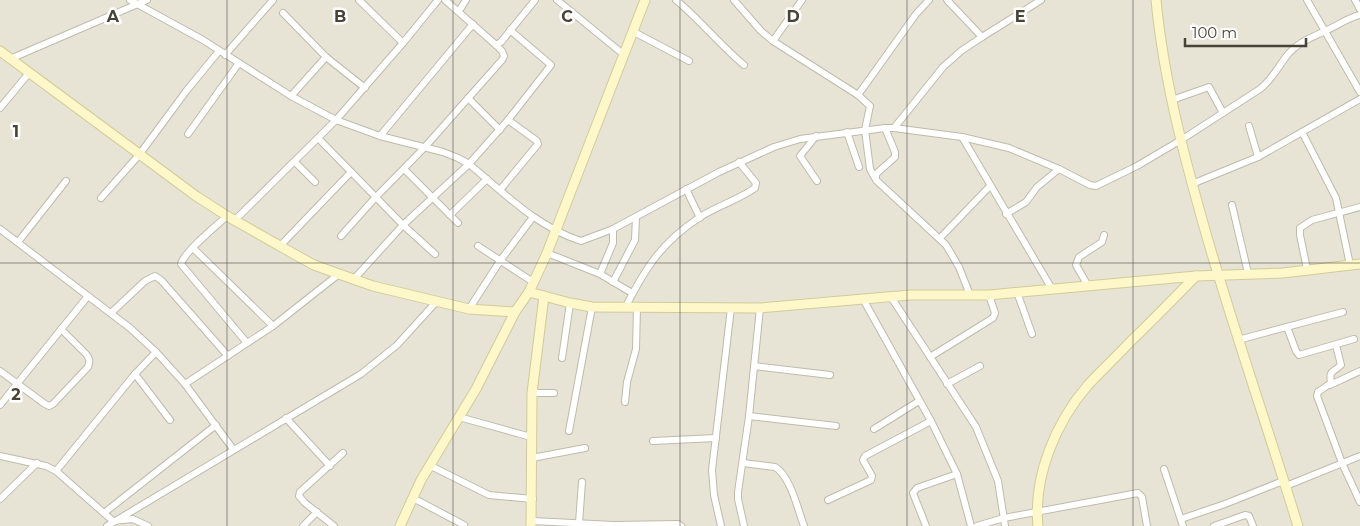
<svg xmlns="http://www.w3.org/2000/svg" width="1360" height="526" font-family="Montserrat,sans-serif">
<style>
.residential{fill:#e7e4d6}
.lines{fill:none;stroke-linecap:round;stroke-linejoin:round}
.street-casing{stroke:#bfbbab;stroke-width:8}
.secondary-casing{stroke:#d2cb99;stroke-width:11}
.street{stroke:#fff;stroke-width:6}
.secondary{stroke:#fdf7c9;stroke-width:9}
.grid{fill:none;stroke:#474337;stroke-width:1;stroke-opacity:0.55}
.grid-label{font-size:16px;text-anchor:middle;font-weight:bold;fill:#474337;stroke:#fff;stroke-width:5;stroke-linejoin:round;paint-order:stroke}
</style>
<rect width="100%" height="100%" fill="#f4f2e8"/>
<rect class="residential" x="0" y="0" width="1360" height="526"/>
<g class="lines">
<g class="street-casing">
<g id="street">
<path d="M130,0L203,40L291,96L336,120L380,136L443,152L458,158L469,164C504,193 537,227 581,241L613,229L719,172L774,147L800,139L885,128H894L962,137L1009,148L1059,169L1090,185L1096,186L1137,166L1181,140L1260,89C1273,79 1279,65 1289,53C1300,41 1311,38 1325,31C1337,26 1347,18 1360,15"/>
<polyline points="359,0 403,43"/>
<polyline points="557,0 623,54"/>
<path d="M676,0C700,20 720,45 744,65"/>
<polyline points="734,0 761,31 773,41 858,95 870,106 865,130 870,169 875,178"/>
<polyline points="1307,0 1360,92"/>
<polyline points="1355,0 1360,9"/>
<polyline points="459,11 466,0"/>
<polyline points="283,13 326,57 365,88"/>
<polyline points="632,31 689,61"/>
<polyline points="982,37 1041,0"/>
<polyline points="773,41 802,0"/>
<polyline points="496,45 501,42 535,0"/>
<polyline points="225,55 273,0"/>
<polyline points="10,59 147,0"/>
<polyline points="858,95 916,14 929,0"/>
<polyline points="291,96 326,57"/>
<polyline points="468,98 500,130"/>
<polyline points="1172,100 1209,87 1223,113"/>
<polyline points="0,108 29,73"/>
<polyline points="1249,126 1258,157"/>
<polyline points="885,128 895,152 895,157 876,174 876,180 946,245 959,267 970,295"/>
<polyline points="894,128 943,67 961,51 982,37 947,0"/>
<polyline points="847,132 859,167"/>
<polyline points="1302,132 1336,198 1350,265"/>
<polyline points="188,134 239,63"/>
<polyline points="380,136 473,24"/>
<polyline points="816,136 800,156 817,181"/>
<polyline points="962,137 1052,289"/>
<polyline points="319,139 403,225 435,254"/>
<polyline points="295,162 315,182"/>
<polyline points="404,169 458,223"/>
<polyline points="1192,184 1258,157 1360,99"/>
<polyline points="686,189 700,218"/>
<polyline points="500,190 538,144 537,141 508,120"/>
<polyline points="101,198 139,155 187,90 219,51"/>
<polyline points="1232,205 1248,273"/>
<polyline points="1006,214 1026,202 1037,187 1059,169"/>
<polyline points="450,215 487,179"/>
<path d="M227,216C216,226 184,252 181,264L247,343"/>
<polyline points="234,221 336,120 403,43 438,0"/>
<polyline points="0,229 130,328 156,352 185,384 233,449"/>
<polyline points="341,236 375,198 424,148 502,60 504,56 502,51 496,45 445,0"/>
<polyline points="940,238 990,186"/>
<polyline points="18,242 66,181"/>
<polyline points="280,246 351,172"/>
<polyline points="478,246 533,282"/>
<polyline points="193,248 273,326"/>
<polyline points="547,253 600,274 632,293"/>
<polyline points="1307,269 1300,235 1300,228 1312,220 1360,207"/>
<polyline points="600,274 613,243 613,229"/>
<polyline points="354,279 403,225 469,164 508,120 551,65 510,30"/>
<polyline points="613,282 635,240 636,217"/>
<polyline points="1088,286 1076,265 1079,257 1102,242 1104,235"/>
<polyline points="1017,292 1032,334"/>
<polyline points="891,297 976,427 998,481 1005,526"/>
<polyline points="863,299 931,421 957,474 971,526"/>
<path d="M625,308C646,267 661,243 700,217C717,206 738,200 755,188L756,183L739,162"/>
<polyline points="469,309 500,261 533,217"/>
<polyline points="111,313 145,281 155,276 161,280 228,356"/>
<polyline points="1287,327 1296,351 1299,355 1354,339"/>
<polyline points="1238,340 1343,312"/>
<path d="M1336,345L1341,365C1332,374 1329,369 1331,383L1318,392L1317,396L1342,463L1360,502"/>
<polyline points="930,357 993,318 995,313 989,295"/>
<polyline points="562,358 570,303"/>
<polyline points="754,366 830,375"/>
<path d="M0,371L45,404L49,406L53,404L88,367C90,361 90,359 86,354L61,329"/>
<polyline points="135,374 170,420"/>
<polyline points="185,384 273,326 339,274"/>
<polyline points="947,384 980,366"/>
<polyline points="1330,385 1360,371"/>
<polyline points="532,393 554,393"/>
<polyline points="625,402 627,382 636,349 637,308"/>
<polyline points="0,405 88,296"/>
<polyline points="749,416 836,426"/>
<polyline points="459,417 531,437"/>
<polyline points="286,418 330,466"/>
<polyline points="874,429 919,401"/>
<polyline points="569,431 592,307"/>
<polyline points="653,441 716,438"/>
<polyline points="0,456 46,466 56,471 113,521 133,519 148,526"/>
<polyline points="532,458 585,448"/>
<path d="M743,463L775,467C790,475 798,510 804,526"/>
<polyline points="429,465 489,495 533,499"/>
<polyline points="1164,469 1183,526"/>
<polyline points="56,471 135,374 156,352"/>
<polyline points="1286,486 1360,456"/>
<polyline points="413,498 464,525"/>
<polyline points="0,499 37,463"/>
<polyline points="828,500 871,480 872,476 863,460 865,456 931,421"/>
<polyline points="104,513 216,425"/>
<polyline points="1181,519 1225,504 1283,481"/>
<polyline points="532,521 614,525 678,524 681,526"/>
<polyline points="579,523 582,482"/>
<polyline points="107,526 361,374 397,345 437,301"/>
<polyline points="303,526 317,512"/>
<polyline points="334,526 305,503 299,496 300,492 343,453"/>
<polyline points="721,526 714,495 712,470 731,308"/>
<polyline points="744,526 738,499 738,492 749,416 760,308"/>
<polyline points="926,526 913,493 917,488 957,474"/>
<polyline points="977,526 1004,518 1138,493 1142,497 1147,526"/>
<polyline points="1214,526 1245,515 1249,516 1253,526"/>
</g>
</g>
<g class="secondary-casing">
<g id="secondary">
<path d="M1156,0C1164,83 1186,164 1209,244C1237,339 1269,432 1298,526"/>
<polyline points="0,51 196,196 227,216 294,254 314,265 339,274 373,286 469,309 515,312"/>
<polyline points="529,292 570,303 592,307 760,308 910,295 989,295 1196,276 1283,273 1360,264"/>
<polyline points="400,526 421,480 476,389 515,312 529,292 547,253 645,0"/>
<polyline points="531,526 532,393 544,296"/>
<path d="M1038,526C1033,476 1056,422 1088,385C1102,370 1117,356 1131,341C1153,320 1174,298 1196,276"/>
</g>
</g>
<use href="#street" class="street"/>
<use href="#secondary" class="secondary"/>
</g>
<path class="grid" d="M227,0V526M453,0V526M680,0V526M907,0V526M1133,0V526M0,263H1360"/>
<g class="grid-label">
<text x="113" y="22">A</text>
<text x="340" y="22">B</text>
<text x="567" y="22">C</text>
<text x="793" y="22">D</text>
<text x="1020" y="22">E</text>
<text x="16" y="137">1</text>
<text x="16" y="400">2</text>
</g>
<path d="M1185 38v8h121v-8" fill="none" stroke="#474337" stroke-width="2.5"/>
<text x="1192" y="38" font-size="15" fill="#474337" stroke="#ffffff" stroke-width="4" paint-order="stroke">100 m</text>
</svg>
